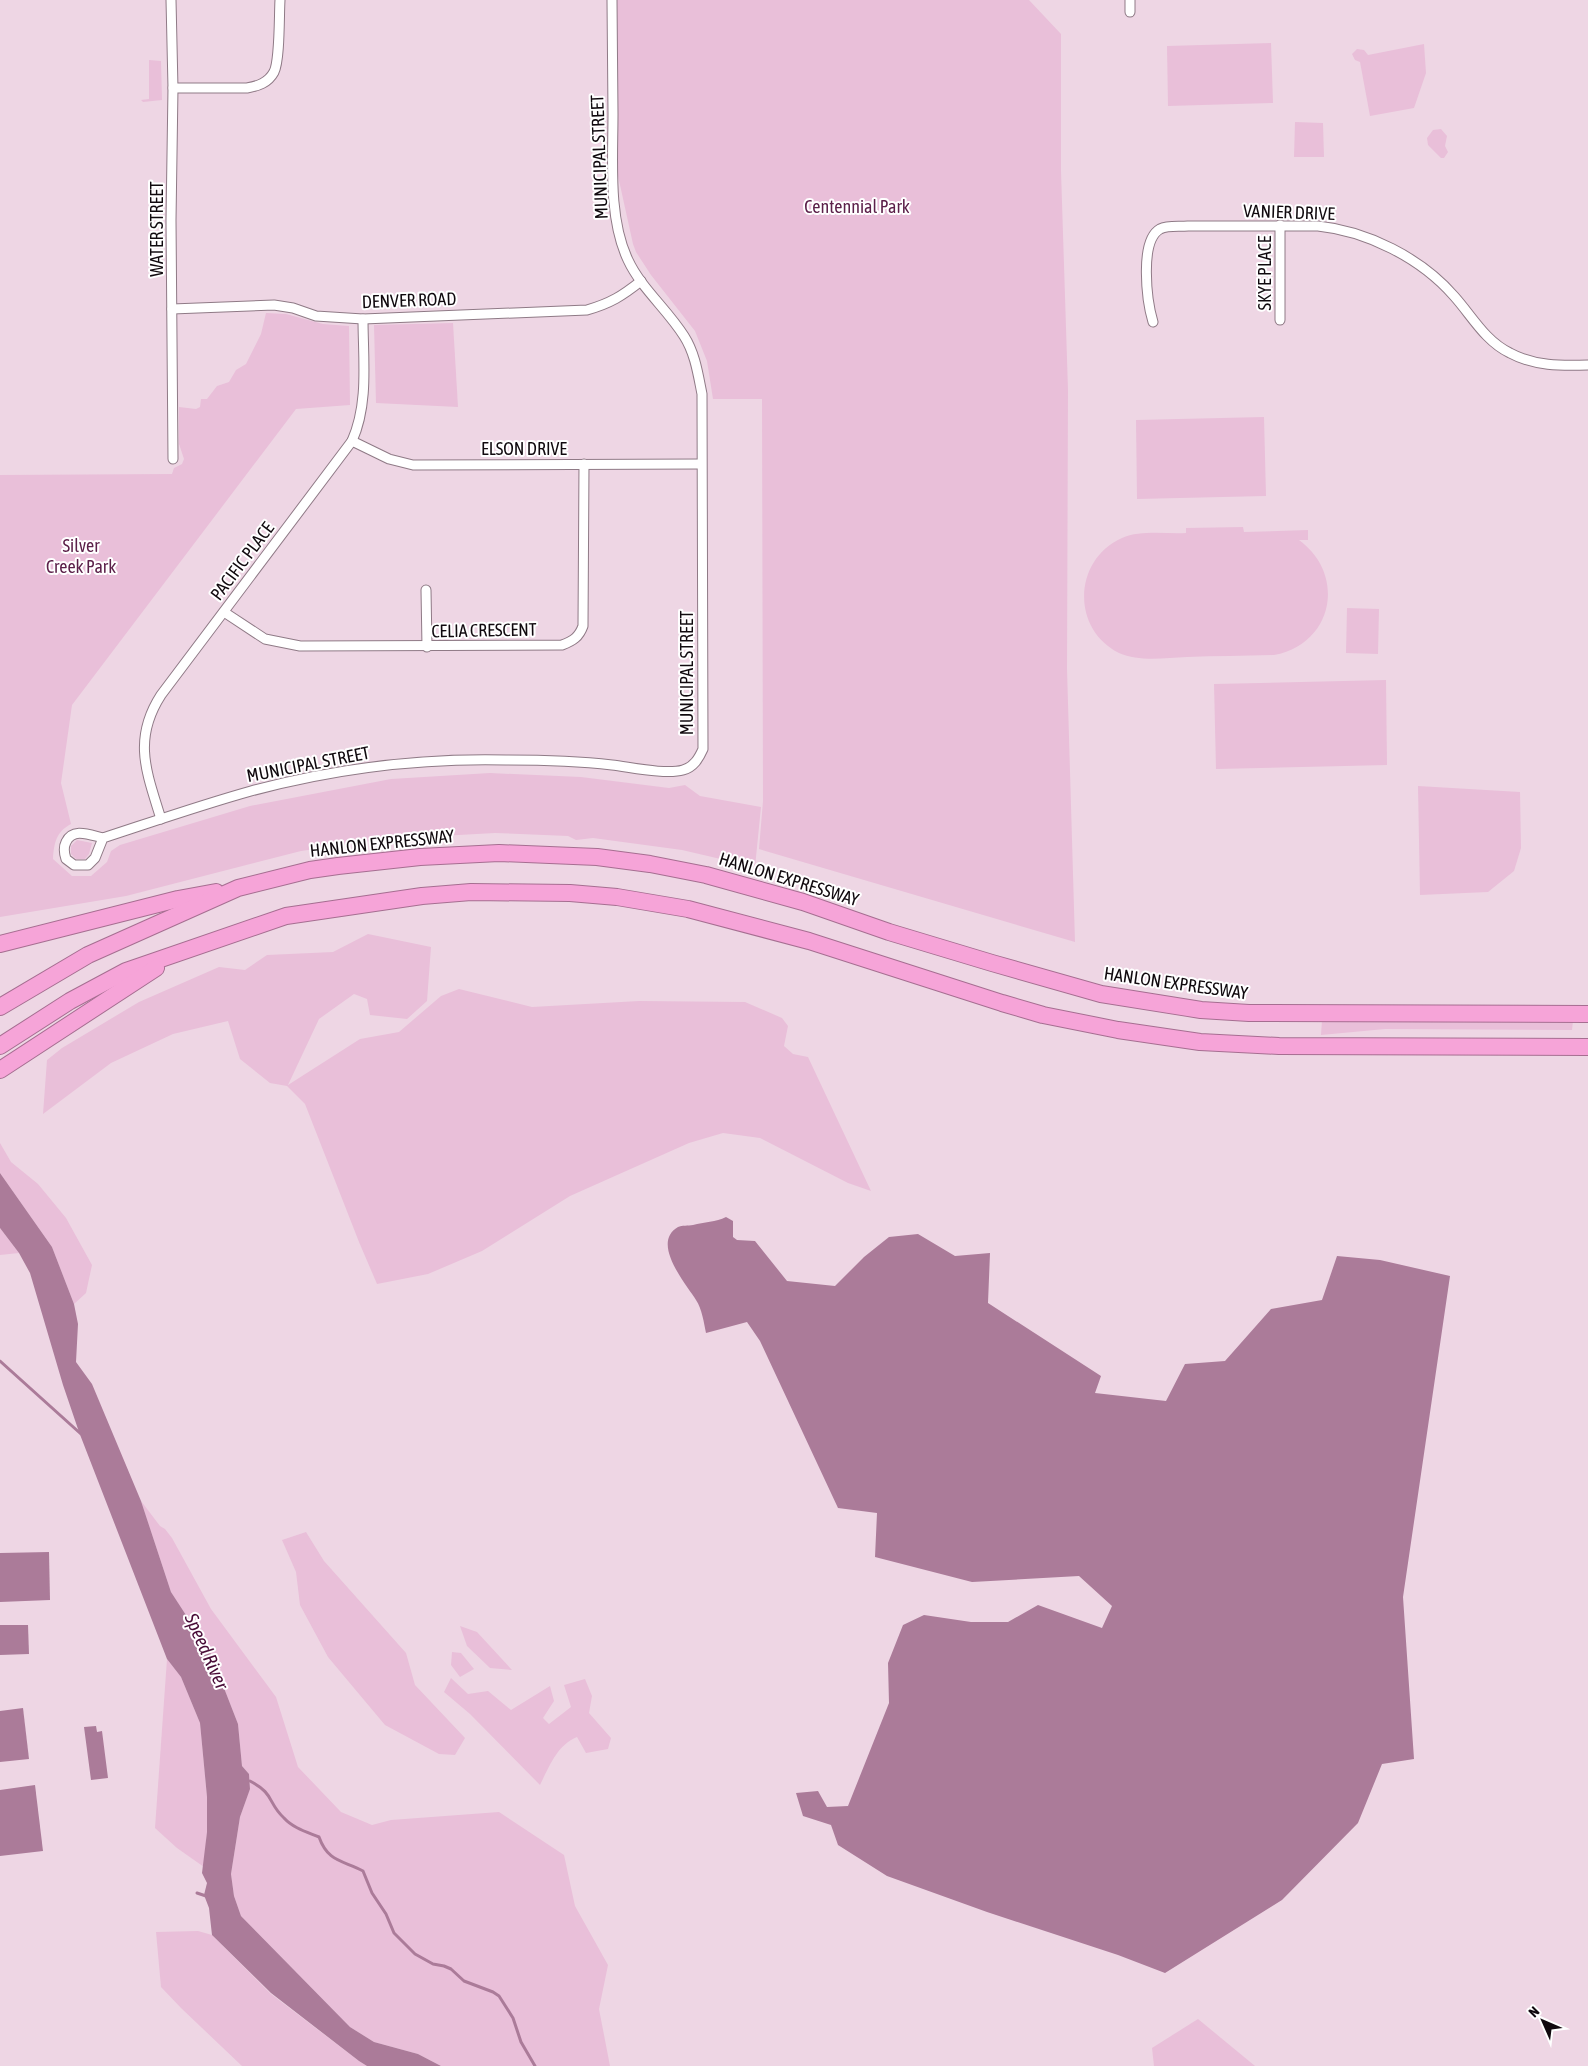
<svg xmlns="http://www.w3.org/2000/svg" width="1588" height="2066" font-family="'Asap Condensed',sans-serif">
<style>
.green{fill:#e9bfd9}
.water{fill:#ab7b99}
.lines{fill:none;stroke-linecap:round;stroke-linejoin:round}
.stream{stroke:#ab7b99;stroke-width:3}
.street-casing{stroke:#8f7a86;stroke-width:11}
.highway-casing{stroke:#a66e91;stroke-width:18}
.street{stroke:#fff;stroke-width:9}
.highway{stroke:#f6a4d8;stroke-width:16}
.labels{text-anchor:middle;dominant-baseline:central;stroke-width:4;stroke-linejoin:round;paint-order:stroke}
.street-label{font-size:18px;fill:#10090e;stroke:#fff}
.park-label{font-size:18px;fill:#5c204a;stroke:#fff}
.water-label{font-size:19px;font-style:italic;fill:#480c37;stroke:#fff}
</style>
<rect width="100%" height="100%" fill="#eed6e4"/>
<g class="green">
<polygon points="615,0 1029,0 1061,34 1061,171 1068,390 1067,669 1075,942 759,849 763,801 762,399 713,399 707,361 695,331 651,275 636,252 633,244 609,135"/>
<polygon points="1271,43 1273,103 1168,106 1167,46"/>
<polygon points="1424,44 1426,73 1414,108 1370,116 1360,62 1355,60 1352,54 1357,49 1364,50 1368,55"/>
<polygon points="149,60 161,61 162,100 143,102 141,100 149,99"/>
<polygon points="1295,122 1323,123 1324,157 1294,157"/>
<polygon points="1441,129 1447,136 1445,146 1448,152 1444,158 1441,158 1428,145 1427,138 1433,130"/>
<path d="M266,313L286,314L323,324L349,326L350,405L296,409L72,705L61,783L71,824C56,832 54,843 53,859L72,876H91L107,862L111,851L120,845L250,806L391,779L490,773L581,777L669,788L685,785L700,796L761,807L755,867L682,850L593,838L576,840L568,836L495,833L386,839L301,851L126,896L0,917V475L172,474L174,468L182,464L184,459L179,444V407L196,409L200,407L201,399H207L217,386L229,382L236,370L246,364L261,334Z"/>
<polygon points="453,323 458,407 376,403 374,325"/>
<polygon points="1264,417 1266,496 1137,499 1136,420"/>
<path d="M1243,527L1244,532L1308,530V540H1299C1347,575 1333,644 1274,655C1245,656 1216,656 1187,657C1165,658 1139,662 1119,653C1071,629 1073,560 1122,538C1140,530 1166,534 1186,533V528Z"/>
<polygon points="1347,608 1379,609 1378,654 1346,653"/>
<polygon points="1386,680 1387,765 1216,769 1214,684"/>
<polygon points="1418,786 1520,792 1521,848 1514,871 1488,892 1420,895"/>
<polygon points="77,840 92,843 89,854 85,859 76,859 71,854 71,846"/>
<polygon points="368,934 431,947 427,1001 407,1019 370,1015 367,999 354,994 319,1019 288,1085 360,1039 399,1032 441,996 459,989 532,1007 639,1001 745,1002 782,1018 788,1026 784,1046 793,1054 808,1057 871,1191 848,1183 760,1138 723,1133 689,1143 570,1196 482,1251 428,1274 377,1284 359,1242 305,1104 287,1086 270,1083 240,1059 228,1021 173,1034 111,1063 43,1114 47,1060 62,1048 139,1002 219,967 245,970 267,955 333,952"/>
<polygon points="1322,1020 1573,1021 1572,1030 1385,1029 1321,1035"/>
<polygon points="0,1143 11,1162 38,1184 66,1218 92,1265 86,1293 74,1304 52,1247 0,1173"/>
<polygon points="0,1228 19,1253 0,1255"/>
<polygon points="141,1501 160,1526 165,1529 172,1538 211,1609 276,1697 298,1767 341,1812 372,1825 391,1820 499,1812 564,1855 575,1906 608,1965 599,2009 610,2066 441,2066 418,2054 374,2042 350,2027 241,1916 234,1896 231,1874 240,1817 250,1788 249,1774 242,1766 238,1724 210,1652 171,1592"/>
<polygon points="306,1532 324,1561 406,1653 415,1685 465,1738 455,1755 439,1754 385,1725 328,1657 300,1605 296,1572 282,1540"/>
<polygon points="460,1626 477,1632 512,1670 490,1668 467,1646"/>
<polygon points="452,1652 461,1653 474,1669 460,1677 451,1665"/>
<polygon points="167,1659 181,1677 200,1723 207,1797 207,1832 204,1867 177,1848 155,1828"/>
<path d="M451,1678L468,1694L488,1691L511,1710L550,1686L554,1701L543,1718L549,1724L571,1707L564,1685L585,1679L592,1696L589,1713L611,1738L608,1749L586,1753L577,1737C557,1745 549,1767 540,1785L470,1714L444,1692Z"/>
<polygon points="198,1931 212,1935 271,1994 359,2061 367,2066 242,2066 181,2008 161,1987 156,1932"/>
<polygon points="1198,2019 1255,2066 1154,2066 1152,2048"/>
</g>
<g class="water">
<polygon points="0,1173 52,1247 74,1304 78,1324 76,1362 92,1384 141,1501 171,1592 210,1652 238,1724 242,1766 249,1774 250,1789 240,1817 231,1874 234,1896 241,1916 350,2027 374,2042 418,2054 441,2066 367,2066 359,2061 271,1993 212,1935 209,1908 204,1895 207,1883 202,1873 207,1832 207,1797 200,1723 181,1677 167,1659 79,1432 63,1385 30,1273 19,1253 0,1228"/>
<path d="M726,1217L733,1221V1237L737,1240L755,1241L787,1281L835,1286L864,1257L889,1237L918,1234L955,1256L990,1253L988,1303L1101,1376L1095,1393L1166,1401L1185,1364L1225,1361L1271,1309L1322,1300L1337,1256L1380,1260L1450,1276L1403,1597L1414,1759L1382,1764L1358,1823L1282,1900L1165,1973L1118,1955L987,1912L887,1876L838,1845L831,1825L803,1816L796,1793L818,1791L827,1807L848,1806L889,1703L888,1663L903,1625L924,1615L971,1622H1008L1038,1605L1102,1628L1112,1606L1079,1576L972,1582L875,1557L877,1513L838,1508L760,1341L747,1322L706,1333C704,1323 702,1309 696,1300C687,1285 650,1243 678,1227C682,1225 688,1226 693,1225C704,1222 716,1222 726,1217Z"/>
<polygon points="49,1552 50,1600 0,1602 0,1553"/>
<polygon points="0,1625 28,1625 29,1654 0,1655"/>
<polygon points="23,1708 29,1759 0,1762 0,1711"/>
<polygon points="96,1726 97,1732 102,1731 108,1778 91,1780 84,1727"/>
<polygon points="35,1785 43,1851 0,1856 0,1790"/>
</g>
<g class="lines">
<g class="stream">
<polyline points="0,1361 81,1434"/>
<path d="M250,1781C275,1794 267,1802 284,1818C293,1828 307,1832 319,1837C328,1862 342,1860 363,1871L372,1893L386,1914L394,1933L415,1954L433,1964L444,1966L451,1969L464,1981L493,1992L499,1996L513,2018L521,2042L535,2066"/>
<polyline points="197,1893 206,1896"/>
</g>
<g class="street-casing">
<g id="street">
<polyline points="171,0 173,88 171,220 173,459"/>
<polyline points="1130,0 1130,12"/>
<path d="M173,88H247C258,86 268,83 274,72C280,60 279,16 280,0"/>
<path d="M172,309L274,305L293,308L316,316L363,319L587,310C611,303 622,296 641,281"/>
<polyline points="1280,320 1280,225"/>
<path d="M1153,322C1147,302 1139,241 1160,229C1168,225 1179,227 1188,226H1318C1367,231 1421,258 1454,296C1472,316 1485,341 1510,353C1534,366 1561,366 1588,365"/>
<polyline points="352,441 389,459 413,465 701,464"/>
<polyline points="426,590 427,647"/>
<path d="M224,612L265,639L300,646L562,645C573,641 579,637 583,626L584,464"/>
<path d="M161,819C147,773 132,740 161,695L352,441C369,403 363,359 363,319"/>
<path d="M103,838L95,858L88,865H74L66,859C64,853 63,848 66,842C73,827 90,835 103,838C152,822 201,805 251,791C333,769 421,758 506,760C541,760 577,761 612,765C630,767 666,775 683,770C694,767 699,758 703,749L702,394C698,374 695,353 684,336C667,309 641,288 628,260C608,218 613,160 613,114C613,76 612,38 612,0"/>
</g>
</g>
<g class="highway-casing">
<g id="highway">
<polyline points="0,944 178,899 216,892"/>
<polyline points="0,1007 88,955 238,888 310,870 338,866 420,857 499,853 597,857 650,864 706,875 803,902 889,932 992,963 1101,994 1201,1010 1249,1013 1588,1014"/>
<polyline points="0,1046 70,1001 126,971 286,916 422,896 471,892 570,893 617,897 688,909 809,941 1002,1003 1043,1015 1118,1030 1200,1042 1279,1046 1588,1047"/>
<polyline points="0,1070 156,968"/>
</g>
</g>
<use href="#street" class="street"/>
<use href="#highway" class="highway"/>
</g>
<g class="labels">
<g class="street-label">
<text transform="translate(599 157) rotate(-92)">MUNICIPAL STREET</text>
<text transform="translate(1289 212) rotate(2)">VANIER DRIVE</text>
<text transform="translate(156 229) rotate(-90)">WATER STREET</text>
<text transform="translate(1264 273) rotate(-90)">SKYE PLACE</text>
<text transform="translate(409 300) rotate(-2)">DENVER ROAD</text>
<text x="524" y="448">ELSON DRIVE</text>
<text transform="translate(242 561) rotate(-53)">PACIFIC PLACE</text>
<text transform="translate(484 630) rotate(-1)">CELIA CRESCENT</text>
<text transform="translate(686 673) rotate(-90)">MUNICIPAL STREET</text>
<text transform="translate(308 764) rotate(-11)">MUNICIPAL STREET</text>
<text transform="translate(382 843) rotate(-6)">HANLON EXPRESSWAY</text>
<text transform="translate(789 879) rotate(17)">HANLON EXPRESSWAY</text>
<text transform="translate(1176 983) rotate(8)">HANLON EXPRESSWAY</text>
</g>
<g class="park-label">
<text x="857" y="206">Centennial Park</text>
<text x="81" y="545">Silver<tspan x="81" dy="21">Creek Park</tspan></text>
</g>
<g class="water-label">
<text transform="translate(207 1651) rotate(66)">Speed River</text>
</g>
</g>
<g transform="translate(1543 2021) rotate(315)" stroke="#ffffff" stroke-width="4" paint-order="stroke">
<path d="M0-4L9 19L0 12L-9 19Z" fill="#10090e"/>
<text y="-8" font-size="14" font-weight="bold" text-anchor="middle" fill="#10090e">N</text>
</g>
</svg>
